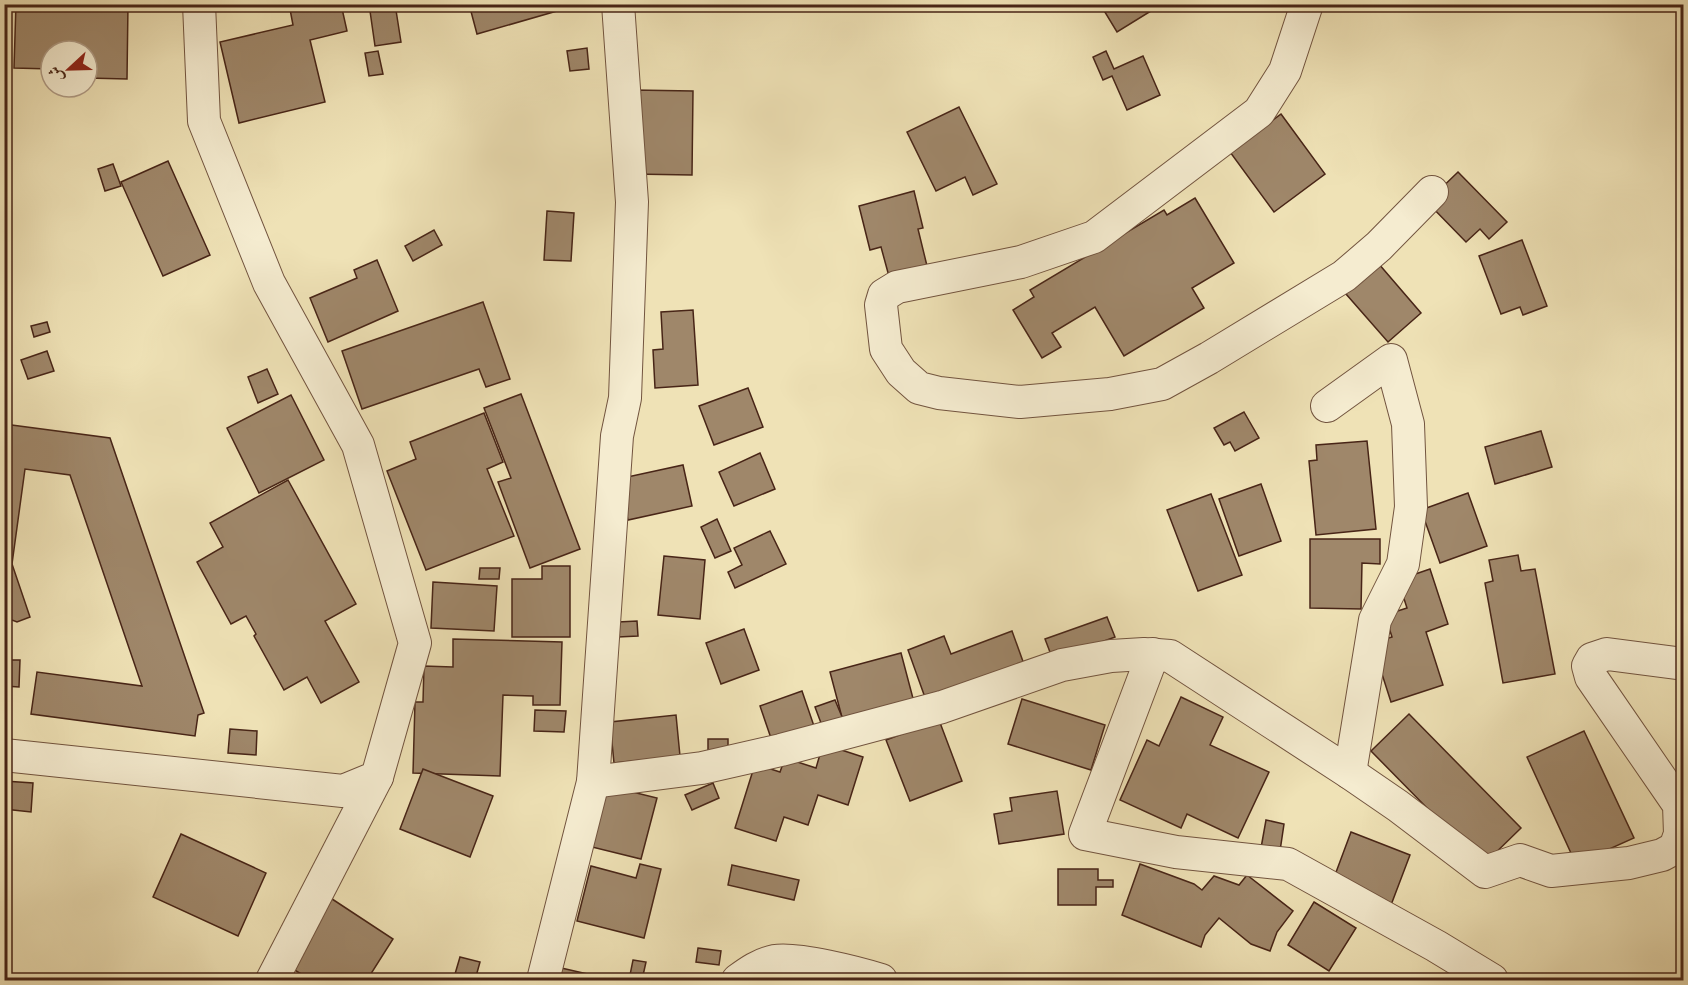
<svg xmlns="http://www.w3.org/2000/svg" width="1688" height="985" font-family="'Sorts Mill Goudy',Amiri,serif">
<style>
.building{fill:#9f876a;stroke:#482517;stroke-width:1.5}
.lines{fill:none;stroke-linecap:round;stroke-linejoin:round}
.minor-casing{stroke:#72543f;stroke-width:34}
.minor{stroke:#f5ecd0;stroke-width:32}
</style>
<rect width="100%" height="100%" fill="#efe2b6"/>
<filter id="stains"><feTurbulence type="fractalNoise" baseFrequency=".00333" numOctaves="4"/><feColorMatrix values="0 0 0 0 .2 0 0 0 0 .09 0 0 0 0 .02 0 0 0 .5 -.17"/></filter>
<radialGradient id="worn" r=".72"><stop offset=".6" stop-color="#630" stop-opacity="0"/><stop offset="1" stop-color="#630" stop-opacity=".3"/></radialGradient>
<g class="building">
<polygon points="16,4 128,4 127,79 87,78 87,51 51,51 51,69 14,68"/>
<polygon points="289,4 341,4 347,31 310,40 325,102 239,123 220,42 293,25"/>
<polygon points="369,4 395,4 401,42 375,46"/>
<polygon points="469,4 570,4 571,7 477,34"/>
<polygon points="1100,4 1159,4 1159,6 1117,32"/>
<polygon points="587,48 589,69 570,71 567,51"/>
<polygon points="378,51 383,74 369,76 365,53"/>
<polygon points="1106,51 1114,69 1143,56 1160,95 1127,110 1112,76 1103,80 1093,57"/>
<polygon points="633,90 693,91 692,175 632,174"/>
<polygon points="959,107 997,184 973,195 965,177 936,191 907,132"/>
<polygon points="1281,114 1325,174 1274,212 1230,152"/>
<polygon points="168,161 210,255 163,276 121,182"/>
<polygon points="113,164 121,186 105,191 98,169"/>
<polygon points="1458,172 1507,222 1489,239 1480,229 1466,242 1427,202"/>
<polygon points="914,191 923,228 918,229 928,270 890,280 881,247 870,250 859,206"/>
<polygon points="1195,198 1234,263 1192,288 1204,308 1124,356 1095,307 1052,333 1061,347 1042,358 1013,310 1034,297 1030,290 1164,210 1167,215"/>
<polygon points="547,211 574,213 571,261 544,260"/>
<polygon points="434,230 442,245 413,261 405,246"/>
<polygon points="1522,240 1547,306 1523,315 1520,307 1501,314 1479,256"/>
<polygon points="1372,256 1421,313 1388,342 1339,286"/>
<polygon points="377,260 398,311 328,342 310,298 357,278 354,270"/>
<polygon points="483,302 510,379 486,387 479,369 362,409 342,351"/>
<polygon points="693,310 698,385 655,388 653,350 663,349 661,312"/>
<polygon points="47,322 50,332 34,337 31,326"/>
<polygon points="47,351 54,371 28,379 21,360"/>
<polygon points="267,369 278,394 258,403 248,377"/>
<polygon points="748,388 763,427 714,445 699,406"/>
<polygon points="521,394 580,549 530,568 498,482 511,478 484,408"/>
<polygon points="291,395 324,460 259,493 227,428"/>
<polygon points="1244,412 1259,438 1235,451 1230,442 1224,445 1214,428"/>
<polygon points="484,413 503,462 487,469 514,536 426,570 387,471 416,459 410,442"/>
<polygon points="4,424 110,438 204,713 198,715 195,736 31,714 37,672 142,686 70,475 25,469 12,564 30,617 17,622 4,617"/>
<polygon points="1541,431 1552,467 1495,484 1485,447"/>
<polygon points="1367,441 1376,529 1316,535 1309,461 1317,460 1316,445"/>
<polygon points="760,453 775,489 734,506 719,472"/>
<polygon points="683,465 692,506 628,520 618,479"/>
<polygon points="288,480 356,604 325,621 359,682 321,703 307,677 284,690 254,636 256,634 246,616 231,624 197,562 223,547 210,523"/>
<polygon points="1261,484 1281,541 1239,556 1219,499"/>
<polygon points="1468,493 1487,546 1440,563 1421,510"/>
<polygon points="1211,494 1242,575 1198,591 1167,510"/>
<polygon points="717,519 731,551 715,558 701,527"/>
<polygon points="770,531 786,564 735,588 728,572 742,565 734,548"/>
<polygon points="1310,539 1380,539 1380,564 1362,563 1361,609 1310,608"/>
<polygon points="1518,555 1521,571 1535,569 1555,674 1503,683 1485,583 1493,581 1489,560"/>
<polygon points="664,556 705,560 700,619 658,615"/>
<polygon points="542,566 570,566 570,637 512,637 512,579 542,579"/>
<polygon points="480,568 500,568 499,579 479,579"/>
<polygon points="1430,569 1448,624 1426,632 1443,685 1391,702 1372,643 1392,637 1385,615 1407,608 1398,580"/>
<polygon points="433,582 497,586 494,631 431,628"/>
<polygon points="1107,617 1115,637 1053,660 1045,639"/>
<polygon points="637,621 638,636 618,637 618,622"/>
<polygon points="744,629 759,670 721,684 706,643"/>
<polygon points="1012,631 1025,667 927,703 908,650 944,636 951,654"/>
<polygon points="453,639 562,642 560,705 533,705 533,696 503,695 500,776 413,773 415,702 423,702 424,666 453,667"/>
<polygon points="901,653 915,706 844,725 830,672"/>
<polygon points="4,660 20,660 19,687 4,686"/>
<polygon points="802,691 815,729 773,744 760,706"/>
<polygon points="1181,697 1223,717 1210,745 1269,772 1238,838 1187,814 1181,828 1120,800 1147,740 1159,746"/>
<polygon points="1022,699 1105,725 1091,770 1008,744"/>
<polygon points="835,700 845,724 824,731 815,707"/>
<polygon points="535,710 566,711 564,732 534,731"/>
<polygon points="1409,714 1521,828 1483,865 1371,751"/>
<polygon points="676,715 680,756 614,763 610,722"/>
<polygon points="939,720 962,781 910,801 886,740"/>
<polygon points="230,729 257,731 256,755 228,753"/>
<polygon points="1584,731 1634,838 1576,864 1527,757"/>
<rect x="708" y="739" width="20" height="17"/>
<polygon points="823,744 863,757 848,805 818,795 808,825 784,817 776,841 735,828 755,764 780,772 785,758 816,768"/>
<polygon points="423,769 493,796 470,857 400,829"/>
<polygon points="4,781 33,783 31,812 4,809"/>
<polygon points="713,783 719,798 692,810 685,795"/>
<polygon points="608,786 657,798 641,859 592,847"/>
<polygon points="1057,791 1064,834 999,844 994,814 1012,811 1010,798"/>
<polygon points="1266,820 1284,824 1280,851 1261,848"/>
<polygon points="1351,832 1410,855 1391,905 1332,883"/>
<polygon points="181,834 266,873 238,936 153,897"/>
<polygon points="640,864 661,869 644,938 577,921 591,866 636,878"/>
<polygon points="1140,864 1194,884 1202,890 1214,876 1239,885 1247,875 1293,911 1277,932 1270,951 1251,944 1219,918 1205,935 1201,947 1122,915"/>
<polygon points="732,865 799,880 794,900 728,885"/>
<polygon points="1058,869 1098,869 1098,880 1113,880 1113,887 1096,887 1096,905 1058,905"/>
<polygon points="326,895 393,939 367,980 311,980 283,963"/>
<polygon points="1314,902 1356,928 1329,971 1288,945"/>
<polygon points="698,948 721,951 719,965 696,962"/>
<polygon points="460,957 480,962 475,980 455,974"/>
<polygon points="633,960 646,962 642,980 629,980"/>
<polygon points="544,964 605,978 604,980 541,980"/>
</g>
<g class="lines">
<g class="minor-casing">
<g id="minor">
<polyline points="1307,4 1285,71 1259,112 1094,237 1021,262 897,287 884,295 881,305 886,349 901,372 919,388 939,393 1020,402 1110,394 1162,384 1209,358 1344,276 1379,246 1432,192"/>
<polyline points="1327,406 1391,360 1408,424 1411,507 1403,564 1375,620 1350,773"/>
<polyline points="1153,654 1085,834 1176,852 1288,864 1436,946 1492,980"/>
<polyline points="4,755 343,791 377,777 415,643 358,445 269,283 204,121 199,4"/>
<polyline points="593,782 702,768 781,750 942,707 1062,665 1111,656 1144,654 1170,656 1350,773 1398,806 1485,872 1520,860 1551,871 1629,863 1662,855 1675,848 1680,834 1679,805 1591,677 1588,666 1592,659 1607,654 1684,664"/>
<polyline points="272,980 377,777"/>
<polyline points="543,980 593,782 617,436 625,398 632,202 618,4"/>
<path d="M738,980C749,972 760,964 775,961C796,957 859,973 881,980"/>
</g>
</g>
<use href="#minor" class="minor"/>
</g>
<rect width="1688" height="985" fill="none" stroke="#efe2b6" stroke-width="24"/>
<rect x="6" y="6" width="1676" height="973" fill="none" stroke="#482517" stroke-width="3"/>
<rect x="12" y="12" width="1664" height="961" fill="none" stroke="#482517" stroke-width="1.5"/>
<g transform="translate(69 69) rotate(248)"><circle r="28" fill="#f5ecd0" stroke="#b09c86" stroke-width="1.5"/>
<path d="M0-4.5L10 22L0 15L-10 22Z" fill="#8f2418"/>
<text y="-9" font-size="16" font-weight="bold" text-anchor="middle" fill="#482517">ش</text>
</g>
<rect width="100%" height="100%" filter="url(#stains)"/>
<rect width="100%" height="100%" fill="url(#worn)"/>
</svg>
